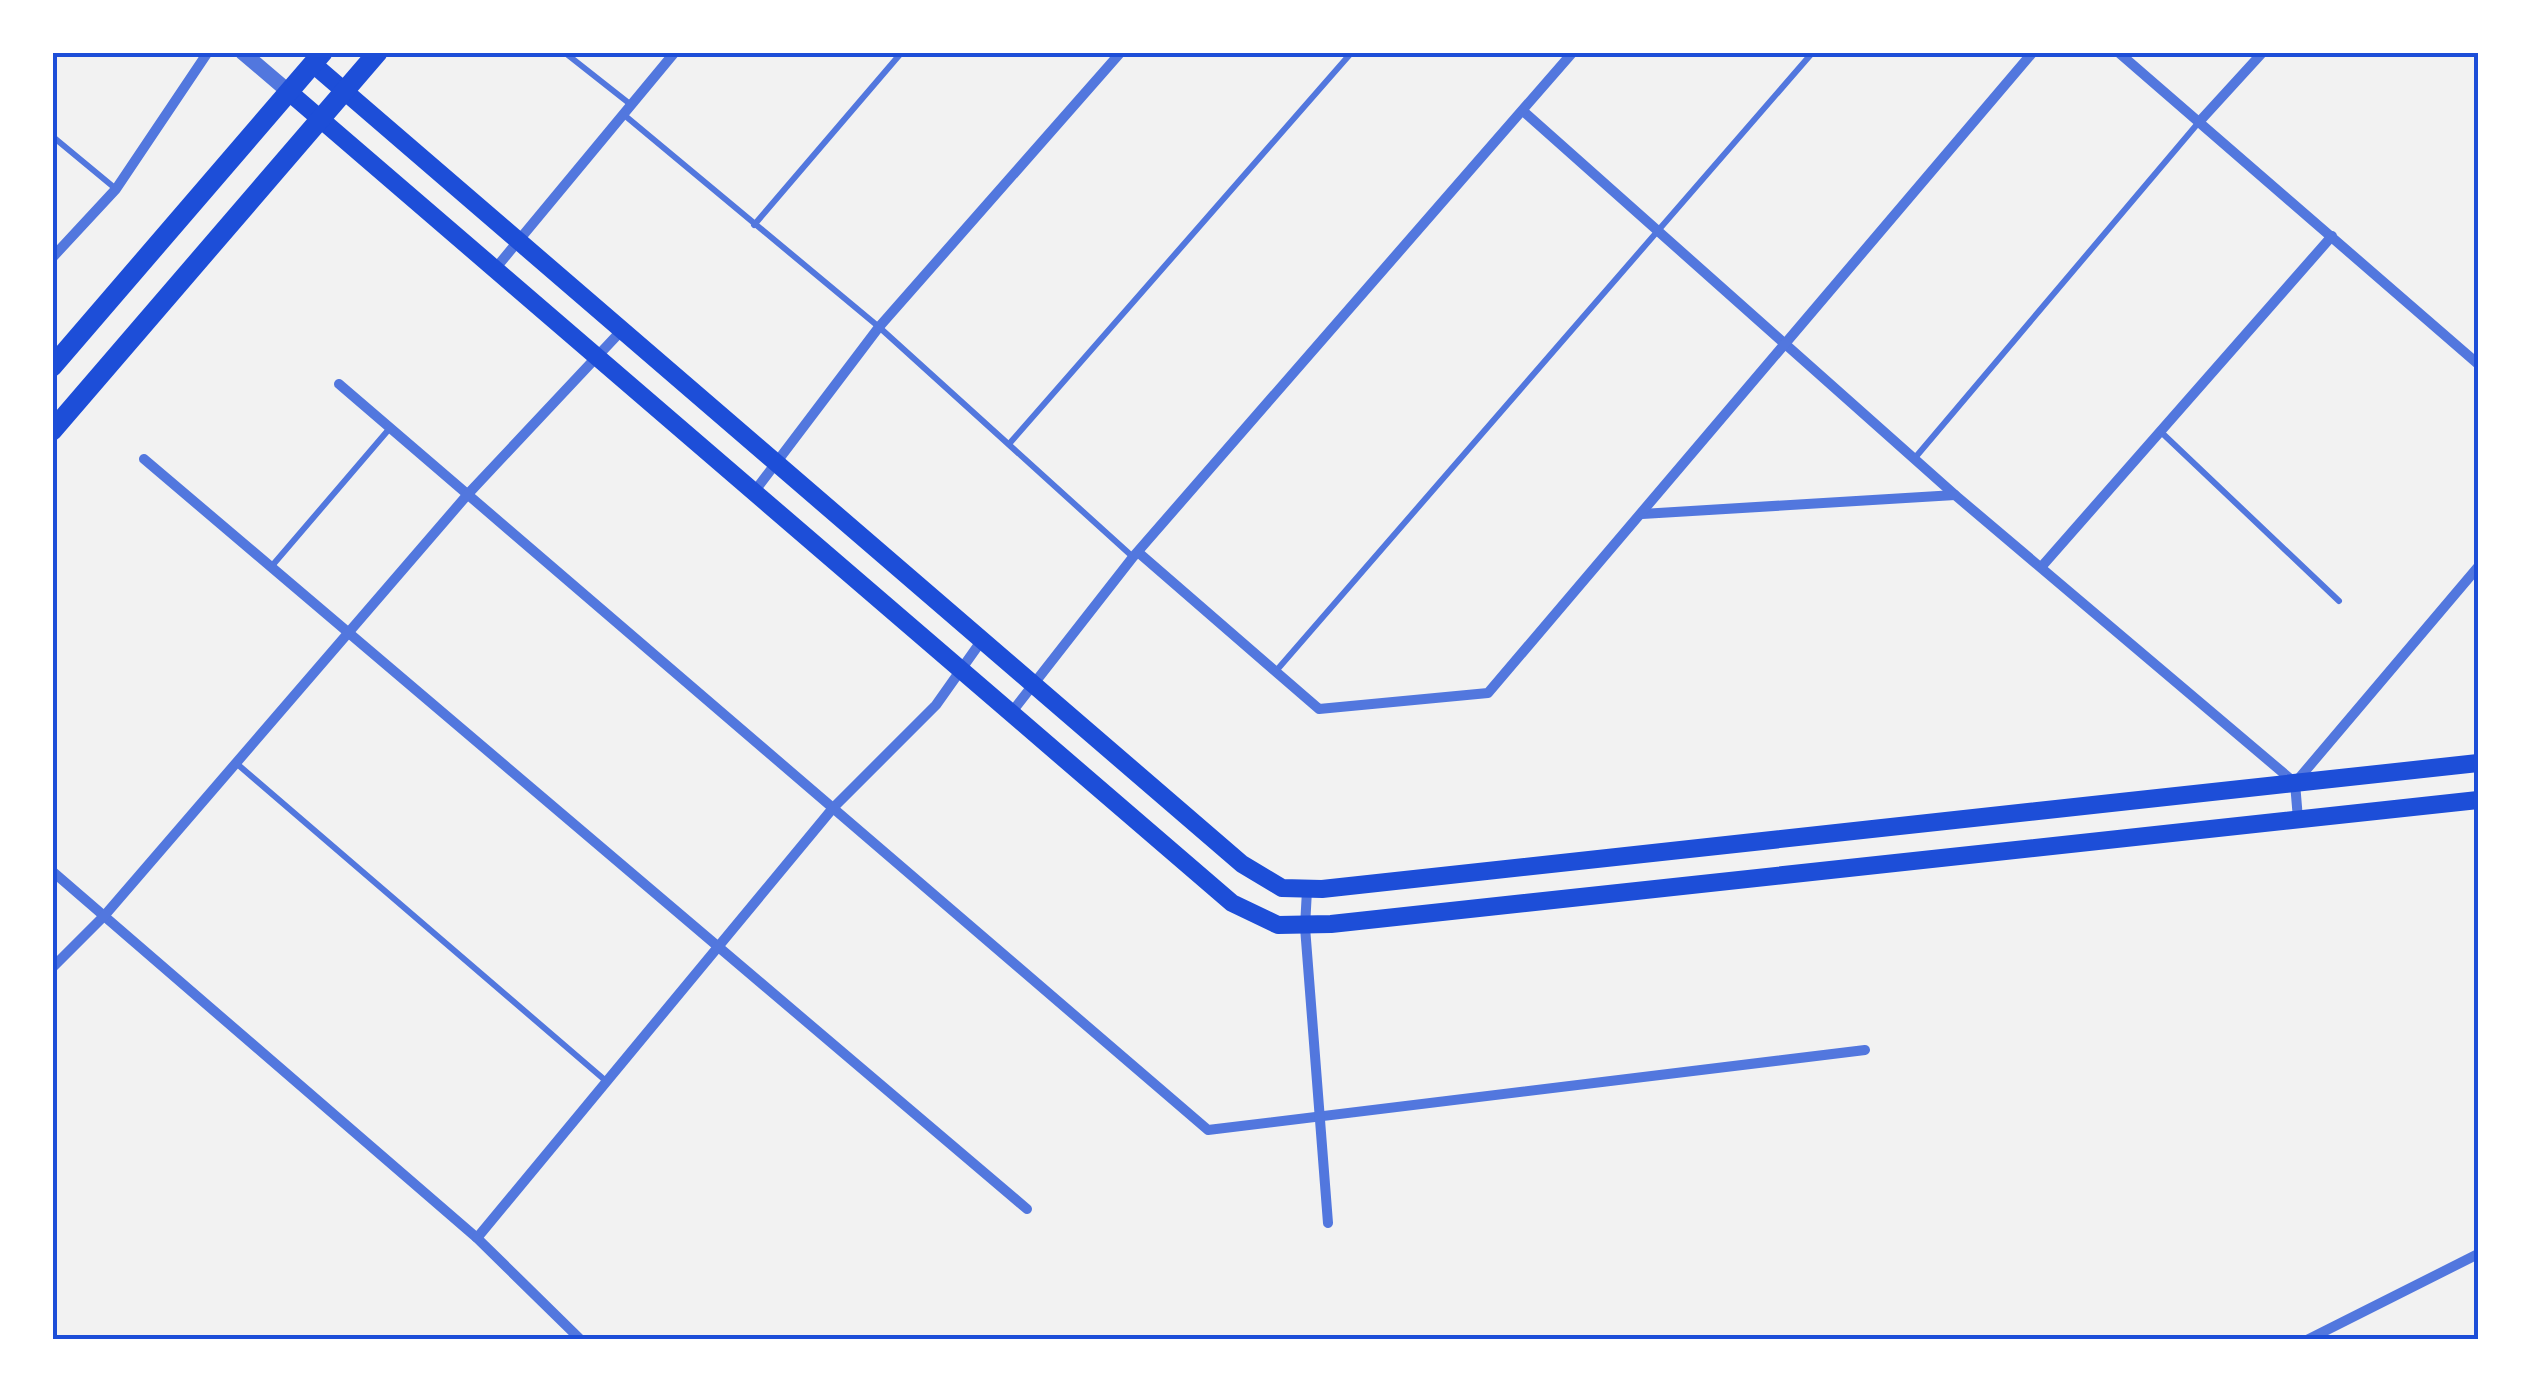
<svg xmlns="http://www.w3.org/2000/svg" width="2531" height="1392" font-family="'Work Sans',sans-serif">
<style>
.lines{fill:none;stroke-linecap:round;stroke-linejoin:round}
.service{stroke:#5277de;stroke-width:6}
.minor{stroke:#5277de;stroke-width:10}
.tertiary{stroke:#5277de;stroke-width:15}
.secondary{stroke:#1d4ed8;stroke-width:18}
.primary{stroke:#1d4ed8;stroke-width:20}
.neatline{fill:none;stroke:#1d4ed8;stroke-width:4}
</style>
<rect width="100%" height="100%" fill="#f2f2f2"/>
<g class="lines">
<g class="service">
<polyline points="564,52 630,104"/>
<polyline points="623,114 879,327 1133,557"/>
<polyline points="52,136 116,189"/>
<polyline points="754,225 902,52"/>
<polyline points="2161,432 2339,601"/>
<polyline points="1009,444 1352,52"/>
<polyline points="1914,459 2199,122"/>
<polyline points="271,567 390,428"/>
<polyline points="1276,671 1813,52"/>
<polyline points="236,763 606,1081"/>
</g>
<g class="minor">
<polyline points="2118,52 2478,364"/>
<polyline points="1523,111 1955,495 2294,782"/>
<polyline points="2199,122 2263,52"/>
<polyline points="52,258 116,189 208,52"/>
<polyline points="495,269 675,52"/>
<polyline points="339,384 1208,1130 1865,1050"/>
<polyline points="144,459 1027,1209"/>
<polyline points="754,492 879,327 1121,52"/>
<polyline points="1642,514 1955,495"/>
<polyline points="1139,553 1319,709 1488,693 2033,52"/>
<polyline points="2043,565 2332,236"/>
<polyline points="1011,713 1133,557 1573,52"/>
<polyline points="2298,819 2295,783 2478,567"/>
<polyline points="52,871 477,1238 581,1340"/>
<polyline points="1307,890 1305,927 1328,1223"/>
<polyline points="52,968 105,915 468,494 622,330"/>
<polyline points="477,1238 833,808 936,705 982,640"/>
<polyline points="2307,1340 2478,1254"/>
</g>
<polyline class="tertiary" points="242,52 289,92"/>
<g class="secondary">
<polyline points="313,64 1242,864 1282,888 1322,889 2478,763"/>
<polyline points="289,92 1232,903 1278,925 1331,924 2478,800"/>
</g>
<g class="primary">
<polyline points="52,367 323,52"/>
<polyline points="52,431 378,52"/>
</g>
</g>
<rect width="2531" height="1392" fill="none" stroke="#ffffff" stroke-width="110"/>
<rect x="55" y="55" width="2421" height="1282" class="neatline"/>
</svg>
